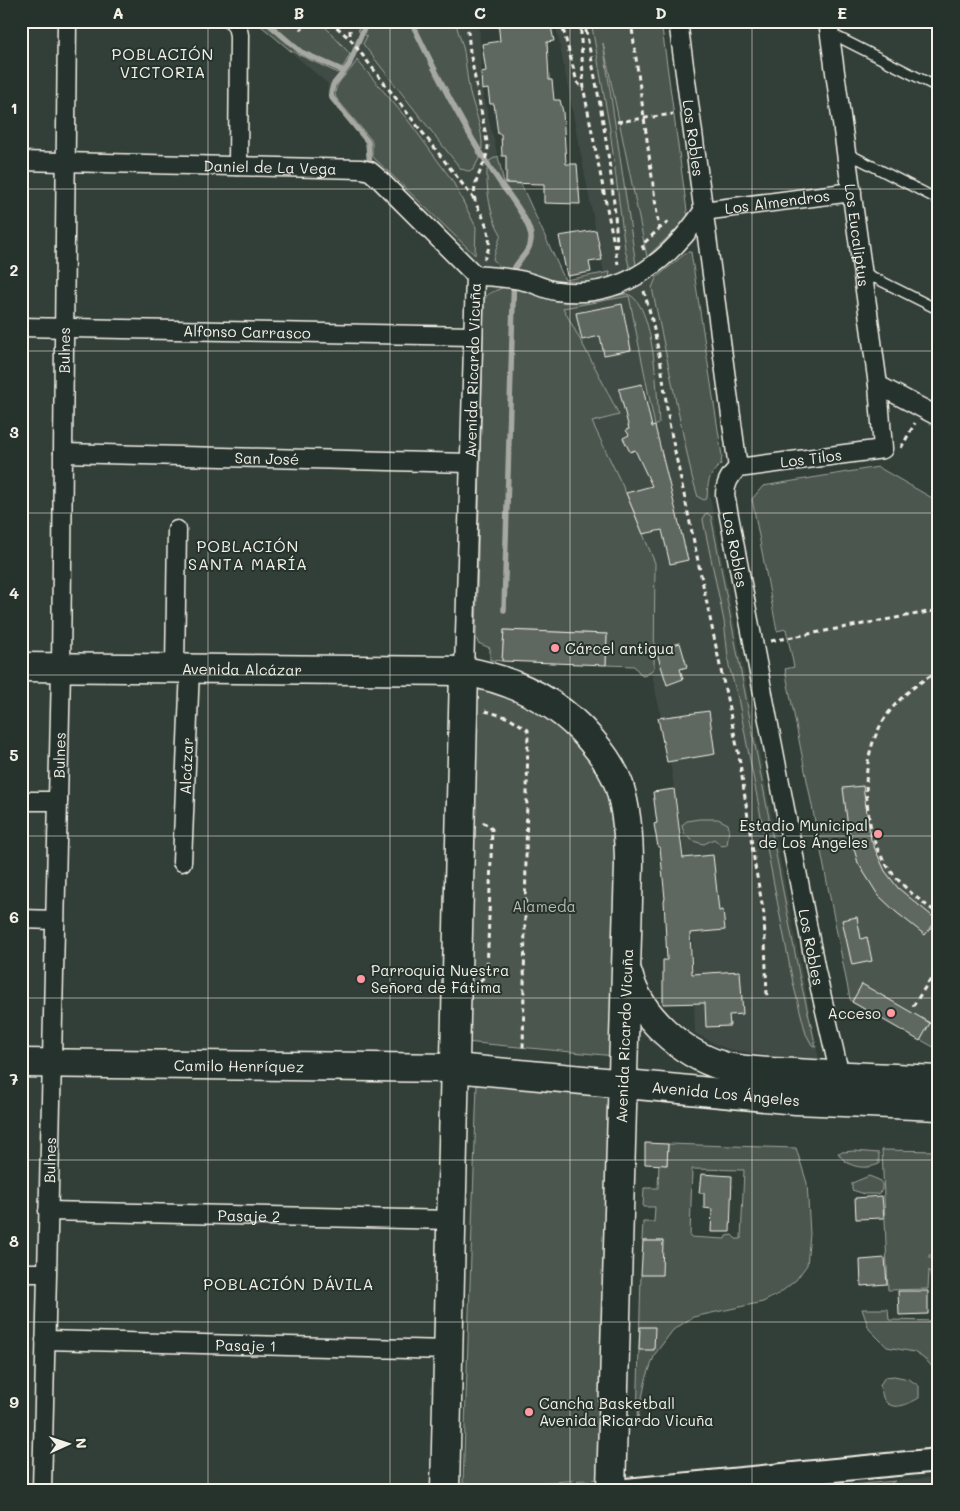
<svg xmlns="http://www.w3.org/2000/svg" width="960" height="1511" font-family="Mali,sans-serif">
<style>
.built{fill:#404b44}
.green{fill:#4c564f;stroke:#a0a49c;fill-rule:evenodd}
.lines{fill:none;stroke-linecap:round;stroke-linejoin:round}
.stream{stroke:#a6a9a1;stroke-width:5.5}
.building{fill:#5f6861;stroke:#f4f1e8}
.service-casing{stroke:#f4f1e8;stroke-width:12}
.minor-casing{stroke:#f4f1e8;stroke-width:21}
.tertiary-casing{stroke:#f4f1e8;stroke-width:26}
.primary-casing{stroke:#f4f1e8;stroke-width:31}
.path{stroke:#f4f1e8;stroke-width:3;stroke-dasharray:5 4;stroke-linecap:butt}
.service{stroke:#26332d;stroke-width:9}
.minor{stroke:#26332d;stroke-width:18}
.tertiary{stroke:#26332d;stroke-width:22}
.primary{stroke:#26332d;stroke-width:28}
.grid{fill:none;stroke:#f4f1e8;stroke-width:1;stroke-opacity:0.55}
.poi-dot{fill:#ff9aa2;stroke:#26332d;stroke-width:2}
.labels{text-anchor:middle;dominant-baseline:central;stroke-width:4;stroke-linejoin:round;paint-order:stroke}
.street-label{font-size:15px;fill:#f4f1e8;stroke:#26332d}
.poi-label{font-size:15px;fill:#f4f1e8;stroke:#26332d;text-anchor:start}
.park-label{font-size:15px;fill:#b9bbb2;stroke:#26332d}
.neighbourhood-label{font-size:16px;letter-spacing:1px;fill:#f4f1e8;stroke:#26332d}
.neatline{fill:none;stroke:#f4f1e8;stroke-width:2}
.grid-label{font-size:16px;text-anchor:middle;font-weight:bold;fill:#f4f1e8}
</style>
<rect width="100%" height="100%" fill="#323e38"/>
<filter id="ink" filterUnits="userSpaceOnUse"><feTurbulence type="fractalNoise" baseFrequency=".02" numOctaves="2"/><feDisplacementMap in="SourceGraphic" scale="10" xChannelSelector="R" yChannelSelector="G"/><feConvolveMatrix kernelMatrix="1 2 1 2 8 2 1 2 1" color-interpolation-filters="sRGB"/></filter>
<g filter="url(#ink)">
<g class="built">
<polygon points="255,21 479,21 482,90 504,183 521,184 565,280 604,273 555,21 618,21 819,1060 769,1056 728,1049 717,1045 695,1033 692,933 682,836 668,750 643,632 502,317 431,225 366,154 366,141 327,95 328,84"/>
<polygon points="939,1477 939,1490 797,1490 895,1481"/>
</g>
<g class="green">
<polygon points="255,21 320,21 350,54 345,64 338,73 291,51"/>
<path d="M357,21H428L434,26L438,21H456C457,32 462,41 464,51C466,65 467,79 470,93C475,111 483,130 482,149L477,153L480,157L473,170L468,171L461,169L363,44L367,36L359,32Z"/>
<polygon points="591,21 661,21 688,218 647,257 603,43 636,265 632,268 629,266 625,249 610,130"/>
<path d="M357,60L407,119L452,180L476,227L475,255L372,156V141L336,98C331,83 351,73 357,60Z"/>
<path d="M498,156L504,183L521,184L565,280L610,272L609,279L596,285L557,283L504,269L498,265L493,259L501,234C490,217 486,189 487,169L491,165L489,161Z"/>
<path d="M687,252H691L722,456L721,464C708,476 708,481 707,498L704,500L698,497L692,477L652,288L656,278Z"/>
<path d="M504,287C527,286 542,301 564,302C585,303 606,296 627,294C655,301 657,397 659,423L655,426L629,296L563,308L597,371L619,415L592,422L626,493L655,563L654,668L647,675L642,676L634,666L606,665L607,634L504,630L502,661L490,660V648L478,643L476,637L484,300L488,294Z"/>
<polygon points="878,467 939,502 939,1050 852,1002 850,999 785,669 794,667 786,629 777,631 752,499 763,486"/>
<polygon points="707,513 711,516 799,974 816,1047 812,1045 806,1034 793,983 738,698 729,666 724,621 703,520 704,515"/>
<polygon points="473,685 517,697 580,738 618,808 615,1056 465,1042"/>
<path d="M699,819H718L728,824L729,830L727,845L722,846L714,839L704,844C693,842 683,837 682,825L687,821Z"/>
<polygon points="477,1084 615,1097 605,1479 496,1485 463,1484"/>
<path d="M668,1144L796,1148L807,1183L810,1234L807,1265L796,1280L780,1293L763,1302L693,1317L673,1330L655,1354L646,1379L637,1422L641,1275L663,1241H642L643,1222H654L655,1207H643L644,1188H658L659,1164L667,1165ZM692,1169L744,1170L741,1239H736L732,1235L726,1236L725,1239L690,1237Z"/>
<polygon points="882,1150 939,1151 939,1255 929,1255 929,1258 939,1258 939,1269 936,1269 931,1273 929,1270 928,1289 888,1290"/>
<path d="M854,1151L879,1153V1164C865,1170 847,1168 838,1153L842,1152Z"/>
<polygon points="869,1176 879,1180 882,1184 882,1190 878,1194 865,1194 852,1190 852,1183"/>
<polygon points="862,1309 888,1309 889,1320 934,1321 934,1311 939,1311 939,1387 936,1371 926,1360 914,1352 887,1347 869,1329"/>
<path d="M894,1376L909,1379L919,1386V1398C910,1403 894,1412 885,1401C882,1398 882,1390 880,1385L885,1377Z"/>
<polygon points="895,1481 890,1484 884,1490 797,1490"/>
</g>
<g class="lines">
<g class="stream">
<polyline points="265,21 301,52 344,71"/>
<polyline points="367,21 349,65 333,85 331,93 332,98 368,142 370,168"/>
<path d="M411,21C438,77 466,134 501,184C510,196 533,225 531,240C530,252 519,259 514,269L504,610"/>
</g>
</g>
<g class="building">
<polygon points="498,21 550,21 554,41 547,42 549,80 552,80 554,100 560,100 563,112 566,164 577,164 580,204 544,203 544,184 506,183 506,156 502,156 501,134 498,134 494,104 490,104 488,89 482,90 481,72 486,71 482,44 500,41"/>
<polygon points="596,230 602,260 589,262 591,272 567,276 559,236"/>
<polygon points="622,304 631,350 604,355 600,336 582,340 576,313"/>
<polygon points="642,384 652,427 655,426 688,560 670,564 662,530 643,534 626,493 652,486 635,450 630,452 623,438 629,435 626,430 629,429 619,389"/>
<polygon points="504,630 607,634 606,665 502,661"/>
<polygon points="680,643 687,667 680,669 683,679 667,685 656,650"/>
<polygon points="709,711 715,754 667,762 658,718"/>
<polygon points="863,786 871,840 885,871 898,888 937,920 925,935 896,912 878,895 858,863 848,827 843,788"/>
<polygon points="674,789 683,858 713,855 719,911 723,910 725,930 690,933 692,974 740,971 743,1014 729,1015 730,1026 706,1027 705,1003 663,1004 663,960 667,960 664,900 665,899 660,847 658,847 654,824 657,823 653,792"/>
<polygon points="857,917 861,939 867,937 872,961 852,965 842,920"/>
<polygon points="862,984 930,1023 920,1041 852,1002"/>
<polygon points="645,1143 668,1144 667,1165 645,1164"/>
<polygon points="701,1174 732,1176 730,1232 711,1232 712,1209 704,1208 704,1193 699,1193"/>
<polygon points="882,1196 884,1218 856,1219 855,1198"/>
<polygon points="643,1241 663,1241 662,1275 641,1275"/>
<polygon points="885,1258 887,1284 861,1286 860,1260"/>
<polygon points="898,1291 928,1291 928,1314 899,1315"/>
<polygon points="640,1327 655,1327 654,1350 639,1350"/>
</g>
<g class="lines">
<g class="service-casing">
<g id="service">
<polyline points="830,33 939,88"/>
<polyline points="847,153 939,200"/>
<polyline points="863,272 939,310"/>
</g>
</g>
<g class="minor-casing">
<g id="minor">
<polyline points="233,21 237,26 239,35 238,166"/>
<path id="s1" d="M678,21L738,468"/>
<path id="s2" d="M828,21L878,385L883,449L738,468C730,475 725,484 725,495L816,971L840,1076"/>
<path id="s3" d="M21,161L361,169L370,171L377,177L475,275"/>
<path id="s4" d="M475,275C491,277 508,277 524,281C535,283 546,290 557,291C621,300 669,261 703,211L852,192"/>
<path id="s5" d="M21,327L473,336"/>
<polyline points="878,385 939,417"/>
<path id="s6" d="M63,453L469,463"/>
<polyline points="175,668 177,530"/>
<path id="s7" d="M464,671L475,275"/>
<polyline points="21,801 58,801"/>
<path id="s8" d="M182,862L190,669"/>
<polyline points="21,919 55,920"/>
<path id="s9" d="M48,1211L451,1220"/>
<polyline points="21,1273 46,1273"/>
<path id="s10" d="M45,1340L448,1350"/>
<path id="s11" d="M42,1490L61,670L67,21"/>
</g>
</g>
<g class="tertiary-casing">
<polyline id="tertiary" points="626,1490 939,1460"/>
</g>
<g class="primary-casing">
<g id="primary">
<path id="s12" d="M21,667L464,671C514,680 558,701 591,740C603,754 613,768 619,785C627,811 629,838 629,865L611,1490"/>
<path d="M628,974C639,1016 682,1054 723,1066C746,1072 771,1072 794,1073C843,1076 891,1078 939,1080"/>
<path id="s13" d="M21,1063L455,1068L796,1100L939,1106"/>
<polyline points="445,1490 464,671"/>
</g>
</g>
<g class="path">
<polyline points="294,21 303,30"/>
<polyline points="330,21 350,39"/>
<polyline points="350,21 350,39 474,199"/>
<path d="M467,21L470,52L488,147C487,164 471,181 475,200C475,203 478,208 480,211C488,227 494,243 484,259"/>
<polyline points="561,21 577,82 584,90"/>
<polyline points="581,21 581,40 584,91 618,264"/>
<path d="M584,21C599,97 614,171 617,248"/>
<polyline points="631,21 659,229"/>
<polyline points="617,122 673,114"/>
<polyline points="644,250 642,245 659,229 671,220"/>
<polyline points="644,291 652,320 661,364 669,423 739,756 755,866 764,914 767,996"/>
<polyline points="901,448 915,423"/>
<polyline points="771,641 939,610"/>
<path d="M939,671C883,701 859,747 868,810C870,826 873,841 880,854C894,880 915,898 939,914"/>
<polyline points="485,711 510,718 528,730 523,1051"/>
<polyline points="480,981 487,974 492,829 483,822"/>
<polyline points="913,1006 939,966"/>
</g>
<use href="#service" class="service"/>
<use href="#minor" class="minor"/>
<use href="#tertiary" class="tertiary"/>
<use href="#primary" class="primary"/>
</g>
</g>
<path class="grid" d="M208,21V1490M390,21V1490M570,21V1490M752,21V1490M21,189H939M21,351H939M21,513H939M21,675H939M21,836H939M21,998H939M21,1160H939M21,1322H939"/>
<g class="poi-dot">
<circle cx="555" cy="648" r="5"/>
<circle cx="878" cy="834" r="5"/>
<circle cx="361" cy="979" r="5"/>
<circle cx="891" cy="1013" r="5"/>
<circle cx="529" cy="1412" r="5"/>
</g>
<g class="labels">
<g class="street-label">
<text stroke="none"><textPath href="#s1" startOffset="118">Los Robles</textPath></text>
<text stroke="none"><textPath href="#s3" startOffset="249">Daniel de La Vega</textPath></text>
<text stroke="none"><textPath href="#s4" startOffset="335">Los Almendros</textPath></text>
<text stroke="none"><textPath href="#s2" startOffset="216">Los Eucaliptus</textPath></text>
<text stroke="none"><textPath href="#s5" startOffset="226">Alfonso Carrasco</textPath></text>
<text stroke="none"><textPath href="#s11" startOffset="1140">Bulnes</textPath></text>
<text stroke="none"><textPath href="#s7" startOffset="301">Avenida Ricardo Vicuña</textPath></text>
<text stroke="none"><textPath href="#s6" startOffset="204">San José</textPath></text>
<text transform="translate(811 458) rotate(-7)">Los Tilos</text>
<text stroke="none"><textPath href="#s2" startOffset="664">Los Robles</textPath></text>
<text stroke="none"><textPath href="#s12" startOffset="221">Avenida Alcázar</textPath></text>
<text stroke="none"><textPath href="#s11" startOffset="735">Bulnes</textPath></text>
<text stroke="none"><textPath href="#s8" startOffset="96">Alcázar</textPath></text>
<text stroke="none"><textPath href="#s2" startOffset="1069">Los Robles</textPath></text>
<text transform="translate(624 1036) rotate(-88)">Avenida Ricardo Vicuña</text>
<text stroke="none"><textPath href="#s13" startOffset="218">Camilo Henríquez</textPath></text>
<text stroke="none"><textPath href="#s13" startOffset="706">Avenida Los Ángeles</textPath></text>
<text stroke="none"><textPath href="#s11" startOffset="330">Bulnes</textPath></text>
<text stroke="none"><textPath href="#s9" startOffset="201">Pasaje 2</textPath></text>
<text stroke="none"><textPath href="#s10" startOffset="201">Pasaje 1</textPath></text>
</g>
<g class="poi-label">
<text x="565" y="648">Cárcel antigua</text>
<text x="868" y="825" text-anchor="end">Estadio Municipal<tspan x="868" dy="17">de Los Ángeles</tspan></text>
<text x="371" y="970">Parroquia Nuestra<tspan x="371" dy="17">Señora de Fátima</tspan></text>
<text x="881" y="1013" text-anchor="end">Acceso</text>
<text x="539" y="1403">Cancha Basketball<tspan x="539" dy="17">Avenida Ricardo Vicuña</tspan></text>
</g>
<g class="park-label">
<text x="544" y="906">Alameda</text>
</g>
<g class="neighbourhood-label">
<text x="163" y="53">POBLACIÓN<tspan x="163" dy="18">VICTORIA</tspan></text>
<text x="248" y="545">POBLACIÓN<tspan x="248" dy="18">SANTA MARÍA</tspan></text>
<text x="289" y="1283">POBLACIÓN DÁVILA</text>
</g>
</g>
<rect width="960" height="1511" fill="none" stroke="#26332d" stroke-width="55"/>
<g transform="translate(68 1444) rotate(87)" stroke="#26332d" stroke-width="4" paint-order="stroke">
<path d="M0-4L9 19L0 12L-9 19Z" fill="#f4f1e8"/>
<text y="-8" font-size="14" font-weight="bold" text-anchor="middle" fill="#f4f1e8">N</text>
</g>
<rect x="28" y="28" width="904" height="1456" class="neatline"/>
<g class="grid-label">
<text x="118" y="19">A</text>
<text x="299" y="19">B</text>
<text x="480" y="19">C</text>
<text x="661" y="19">D</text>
<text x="842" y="19">E</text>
<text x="14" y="114">1</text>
<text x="14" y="276">2</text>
<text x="14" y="438">3</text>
<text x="14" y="599">4</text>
<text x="14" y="761">5</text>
<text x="14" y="923">6</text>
<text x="14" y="1085">7</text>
<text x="14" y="1247">8</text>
<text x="14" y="1408">9</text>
</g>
</svg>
